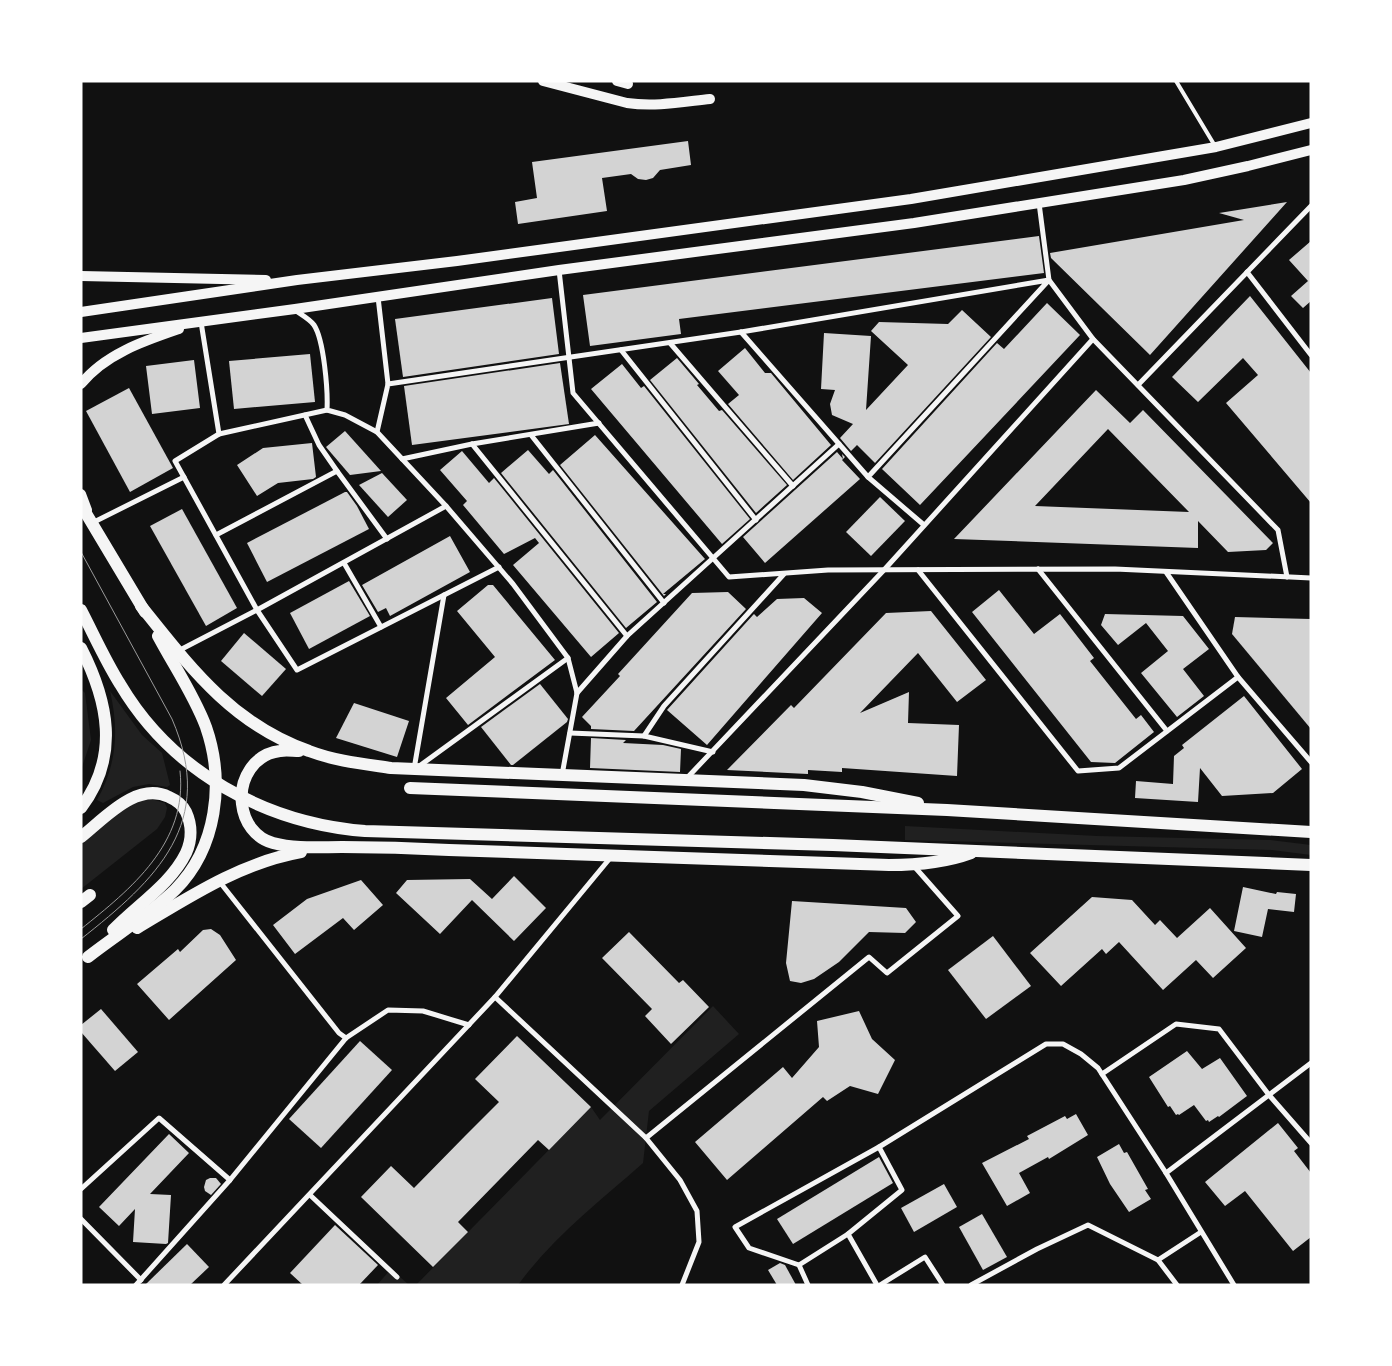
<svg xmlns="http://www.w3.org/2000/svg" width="1392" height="1366" font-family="Poppins,sans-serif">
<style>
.green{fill:#202020}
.building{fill:#d3d3d3;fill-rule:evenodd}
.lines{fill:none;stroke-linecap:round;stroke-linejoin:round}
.service{stroke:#f5f5f5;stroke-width:4}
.minor{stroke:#f5f5f5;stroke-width:5}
.secondary{stroke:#f5f5f5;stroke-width:10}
.primary{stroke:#f5f5f5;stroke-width:12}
.tram{stroke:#9a9a9a;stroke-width:1}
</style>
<rect width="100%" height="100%" fill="#111"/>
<g class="green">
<polygon points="81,689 85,693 91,740 81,770"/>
<path d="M110,691L142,735L162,753L170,785L167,787L149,784L133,787L103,803L97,800C117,765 119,729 110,691Z"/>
<polygon points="147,798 165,803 167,808 165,817 157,829 81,889 81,843 135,801"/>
<polygon points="905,826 1097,836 1270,840 1311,845 1311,855 1272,850 905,840"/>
<path d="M713,1006L739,1034L649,1111L643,1163C600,1201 552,1238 518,1285H416L591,1107L600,1120Z"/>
<polygon points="391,1269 409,1285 377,1285"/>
</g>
<g class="building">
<polygon points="688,141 691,165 660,170 653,178 646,180 638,179 631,174 602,178 607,211 518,224 515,202 537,198 532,162"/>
<polygon points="1287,202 1150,355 1051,258 1050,253 1244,220 1219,213"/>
<polygon points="1039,236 1044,273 679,319 681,334 590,346 583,295"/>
<polygon points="1311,241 1311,301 1303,308 1291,296 1308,281 1289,260"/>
<polygon points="1250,296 1311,373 1311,503 1226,403 1258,375 1243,358 1198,402 1172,377"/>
<polygon points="552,298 559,354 403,377 395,319"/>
<polygon points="1047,303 1080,335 920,505 882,469 997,343 1004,349"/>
<polygon points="962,310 991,337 875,463 857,445 851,451 840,438 853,424 832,415 830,404 835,390 821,389 824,333 871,336 866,410 908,365 871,331 879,322 948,324"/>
<polygon points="745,348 765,373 771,373 831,445 793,480 728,404 739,395 718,371"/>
<polygon points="310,354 315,402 234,409 229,361"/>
<polygon points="677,358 699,384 697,385 719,411 722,410 787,485 756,513 650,380"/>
<polygon points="194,360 200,408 152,414 146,366"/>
<polygon points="560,363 569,424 412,445 404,386"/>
<polygon points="622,364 641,388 644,386 750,519 722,544 591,389"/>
<polygon points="129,388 173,468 130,492 86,411"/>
<path d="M1096,390L1130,423L1143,410L1273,543L1266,550L1228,552L1198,521V548L954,539ZM1108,429L1189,512L1035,506Z"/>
<polygon points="345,431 381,471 350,475 326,447"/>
<polygon points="595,435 705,559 663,594 666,594 664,596 560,465"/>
<polygon points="312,443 316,477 313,479 278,483 257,496 237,465 263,448"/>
<polygon points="528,450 549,474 553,470 657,602 626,628 501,473"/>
<polygon points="462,451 489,483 494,478 619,633 591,657 513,565 539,543 535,538 504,554 463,505 467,501 440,470"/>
<polygon points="837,452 843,459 842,454 845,457 842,460 860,479 765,563 743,537"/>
<polygon points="382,473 407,500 388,517 359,485"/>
<polygon points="345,492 347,492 357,506 369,529 267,582 247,543"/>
<polygon points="880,497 905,521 871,556 846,532"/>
<polygon points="182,509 237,608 206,626 150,526"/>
<polygon points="450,536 470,572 390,616 386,608 378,612 362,585"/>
<polygon points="349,581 370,616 309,649 290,613"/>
<polygon points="488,585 493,585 555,660 468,725 446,698 495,657 457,611"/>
<polygon points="999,590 1034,634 1060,614 1094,658 1090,661 1136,719 1141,715 1154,732 1115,763 1091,762 972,612"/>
<polygon points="728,592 746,609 634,731 591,729 591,726 582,717 620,676 618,674 692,593"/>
<polygon points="804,598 822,613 707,745 667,710 753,615 754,614 757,617 777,599"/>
<polygon points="931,611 986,680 957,702 918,653 860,713 909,692 908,723 959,725 957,776 842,768 842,772 808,770 808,774 727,770 791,705 794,708 886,613"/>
<polygon points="1105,614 1183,616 1209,649 1183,669 1204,696 1177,717 1141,673 1168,651 1146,623 1118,645 1101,625"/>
<polygon points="1235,617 1311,619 1311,729 1232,634"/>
<polygon points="244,633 286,669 262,696 221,661"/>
<polygon points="540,684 568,719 567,722 513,765 511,765 481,727"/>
<polygon points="1244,696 1302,769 1273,793 1222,796 1200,768 1198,802 1135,798 1136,781 1173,784 1174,756 1184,748 1182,745"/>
<polygon points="354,703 409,721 397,757 336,738"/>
<polygon points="591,738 626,740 623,743 663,745 681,749 680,772 590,768"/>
<polygon points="514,876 546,908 514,941 472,900 440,934 396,893 407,880 470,879 492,899"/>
<polygon points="361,880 383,905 354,930 343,918 295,954 273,925 307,899"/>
<polygon points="1243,887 1276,894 1277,892 1296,894 1294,912 1268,909 1262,937 1234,931"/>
<polygon points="1092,897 1132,900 1155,925 1160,920 1177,938 1210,908 1246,948 1213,978 1196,960 1163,990 1119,942 1106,954 1102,949 1061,986 1030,953"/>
<polygon points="792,901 906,908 916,922 905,933 869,932 839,962 814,979 801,983 790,981 786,963"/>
<polygon points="211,929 220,935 236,960 169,1020 137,984 178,949 180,952 203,930"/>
<polygon points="629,932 679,983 683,980 709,1007 671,1044 645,1016 652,1009 602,958"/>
<polygon points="993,936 1031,986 986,1019 948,970"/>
<polygon points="101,1009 138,1052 115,1071 81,1032 81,1025"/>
<polygon points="859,1011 872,1039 895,1060 878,1094 850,1086 827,1101 823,1097 727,1180 695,1142 783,1067 792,1078 819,1047 817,1021"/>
<polygon points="517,1036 591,1107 549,1150 538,1140 458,1222 468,1232 433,1267 361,1197 391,1166 414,1188 465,1136 499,1102 475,1079"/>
<polygon points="360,1041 392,1070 321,1148 289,1119"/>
<polygon points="1187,1051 1202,1069 1220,1058 1247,1096 1219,1117 1218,1116 1209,1122 1208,1120 1206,1121 1194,1105 1179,1115 1178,1114 1176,1115 1170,1106 1168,1107 1149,1077"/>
<polygon points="1076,1114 1088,1135 1049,1159 1048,1157 1019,1173 1030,1193 1007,1206 982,1163 1029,1139 1027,1136 1065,1116 1067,1119"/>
<polygon points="1278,1123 1298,1148 1294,1151 1311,1173 1311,1237 1293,1251 1245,1191 1225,1206 1205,1182"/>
<polygon points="169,1134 189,1153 150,1194 171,1195 168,1243 166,1244 133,1242 135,1209 119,1226 99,1207"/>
<polygon points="1119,1144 1124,1153 1127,1152 1148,1189 1145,1190 1151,1199 1129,1212 1110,1184 1097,1157"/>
<polygon points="879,1157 893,1183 793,1244 777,1219"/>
<polygon points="210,1178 216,1178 221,1184 211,1195 205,1191 204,1187 206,1180"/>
<polygon points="944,1184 957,1207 914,1232 901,1208"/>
<polygon points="982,1214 1007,1257 983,1270 959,1227"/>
<polygon points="335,1225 378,1265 359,1285 303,1285 290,1273"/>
<polygon points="187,1244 209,1267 190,1285 145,1285"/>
<polygon points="780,1263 785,1265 796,1285 777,1285 768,1270"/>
</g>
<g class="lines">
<polyline class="service" points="1176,81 1215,146"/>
<g class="minor">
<polyline points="1039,203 1049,280 1093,339 1278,530 1287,577"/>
<polyline points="559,270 573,393 729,577 828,570 1115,569 1311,578"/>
<polyline points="1247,272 1311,355"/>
<polyline points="378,297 388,384"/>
<path d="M295,310C300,314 310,319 314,325C324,340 328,391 327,410L345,415L377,432L446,506L513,584L568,658L577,693L562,775"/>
<polyline points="201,322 219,434 175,461 257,610 297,670 499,567"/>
<polyline points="741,332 868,477"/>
<polyline points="670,343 793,486"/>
<polyline points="621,350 756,520"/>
<polyline points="1138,385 1311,206"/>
<polyline points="305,415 319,445 337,471"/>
<polyline points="377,432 388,384 741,332 1049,280 868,477 924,525"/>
<polyline points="219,434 327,410"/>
<polyline points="531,435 664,603"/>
<polyline points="472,444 627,636"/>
<polyline points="402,459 472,444 599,423"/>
<polyline points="92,523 184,477"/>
<polyline points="216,535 337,471 387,539"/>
<polyline points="344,563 381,627"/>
<polyline points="1038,569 1167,731"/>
<polyline points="918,570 1078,771 1119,768 1238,677"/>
<polyline points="1166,572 1238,677 1311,762"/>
<polyline points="178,651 257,610 446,506"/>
<polyline points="577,693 627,636 839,444"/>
<polyline points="570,733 644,736"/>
<polyline points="713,752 644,736 664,706 784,574"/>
<polyline points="418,767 568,658"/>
<polyline points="414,769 444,595"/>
<polyline points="686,779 884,570 1093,339"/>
<polyline points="219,881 339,1033 346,1038"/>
<polyline points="495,997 646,1138 680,1180 697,1211 699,1242 682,1285"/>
<polyline points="1102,1074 1176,1024 1219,1029 1269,1095 1311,1143"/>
<polyline points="646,1138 869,957 887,973 958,916 913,865"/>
<polyline points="1166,1173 1311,1063"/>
<polyline points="81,1189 159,1118 230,1180"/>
<polyline points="310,1195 397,1277"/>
<polyline points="81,1219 141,1280"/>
<polyline points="848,1234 902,1190 879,1147 1046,1044 1063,1044 1081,1054 1098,1068 1166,1173 1234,1285"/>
<polyline points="1158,1260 1201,1232"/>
<polyline points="799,1265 749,1248 735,1227 879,1147"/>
<polyline points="136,1285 230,1180 346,1038 388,1010 423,1011 469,1025"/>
<polyline points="224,1285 495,997 611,857"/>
<polyline points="808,1285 799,1265 848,1234 877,1285"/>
<polyline points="880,1285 925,1257 943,1285"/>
<polyline points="971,1285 1037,1249 1088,1225 1158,1260 1177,1285"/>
</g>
<g class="secondary">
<path d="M543,81L627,103C655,107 682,102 710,99"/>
<polyline points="617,81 628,84"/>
<polyline points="81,276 266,280"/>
<polyline points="81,312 297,280 457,261 911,199 1216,147 1311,123"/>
<polyline points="81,338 295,309 559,270 914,223 1184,180 1248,166 1311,150"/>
<path d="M81,384C105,354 144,341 179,329"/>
<polyline points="81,494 87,510"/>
</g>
<g class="primary">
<polyline points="81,505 145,612"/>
<path d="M141,606C190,667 232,724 309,751C335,761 364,764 391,768L804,785L862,792L918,803"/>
<path d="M81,610C94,635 105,660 120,684C172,772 265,823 365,831L833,845L1311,865"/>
<path d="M81,648C108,701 120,756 81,808"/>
<path d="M299,751C293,751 286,750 280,751C254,754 239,779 242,804C244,822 255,838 273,843C295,849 319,847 342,847C378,847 413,848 449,850C595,854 742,860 889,865C917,865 944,863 971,853"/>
<polyline points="410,788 947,810 1311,832"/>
<path d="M81,837C105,818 137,781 169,797C176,800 183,806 186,812C192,825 192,840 186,853C171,884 137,905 113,930"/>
<polyline points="81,902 90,895"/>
<path d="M137,928C189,897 240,863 301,852"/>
<path d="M88,957C116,935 149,915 175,890C217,848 225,782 206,727C194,695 174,666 158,636"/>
</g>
<g class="tram">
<path d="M81,552L172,719C217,823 157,879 81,939"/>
<path d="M81,929C131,889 188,843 180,771"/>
</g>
</g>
<rect width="1392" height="1366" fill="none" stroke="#ffffff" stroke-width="165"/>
</svg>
